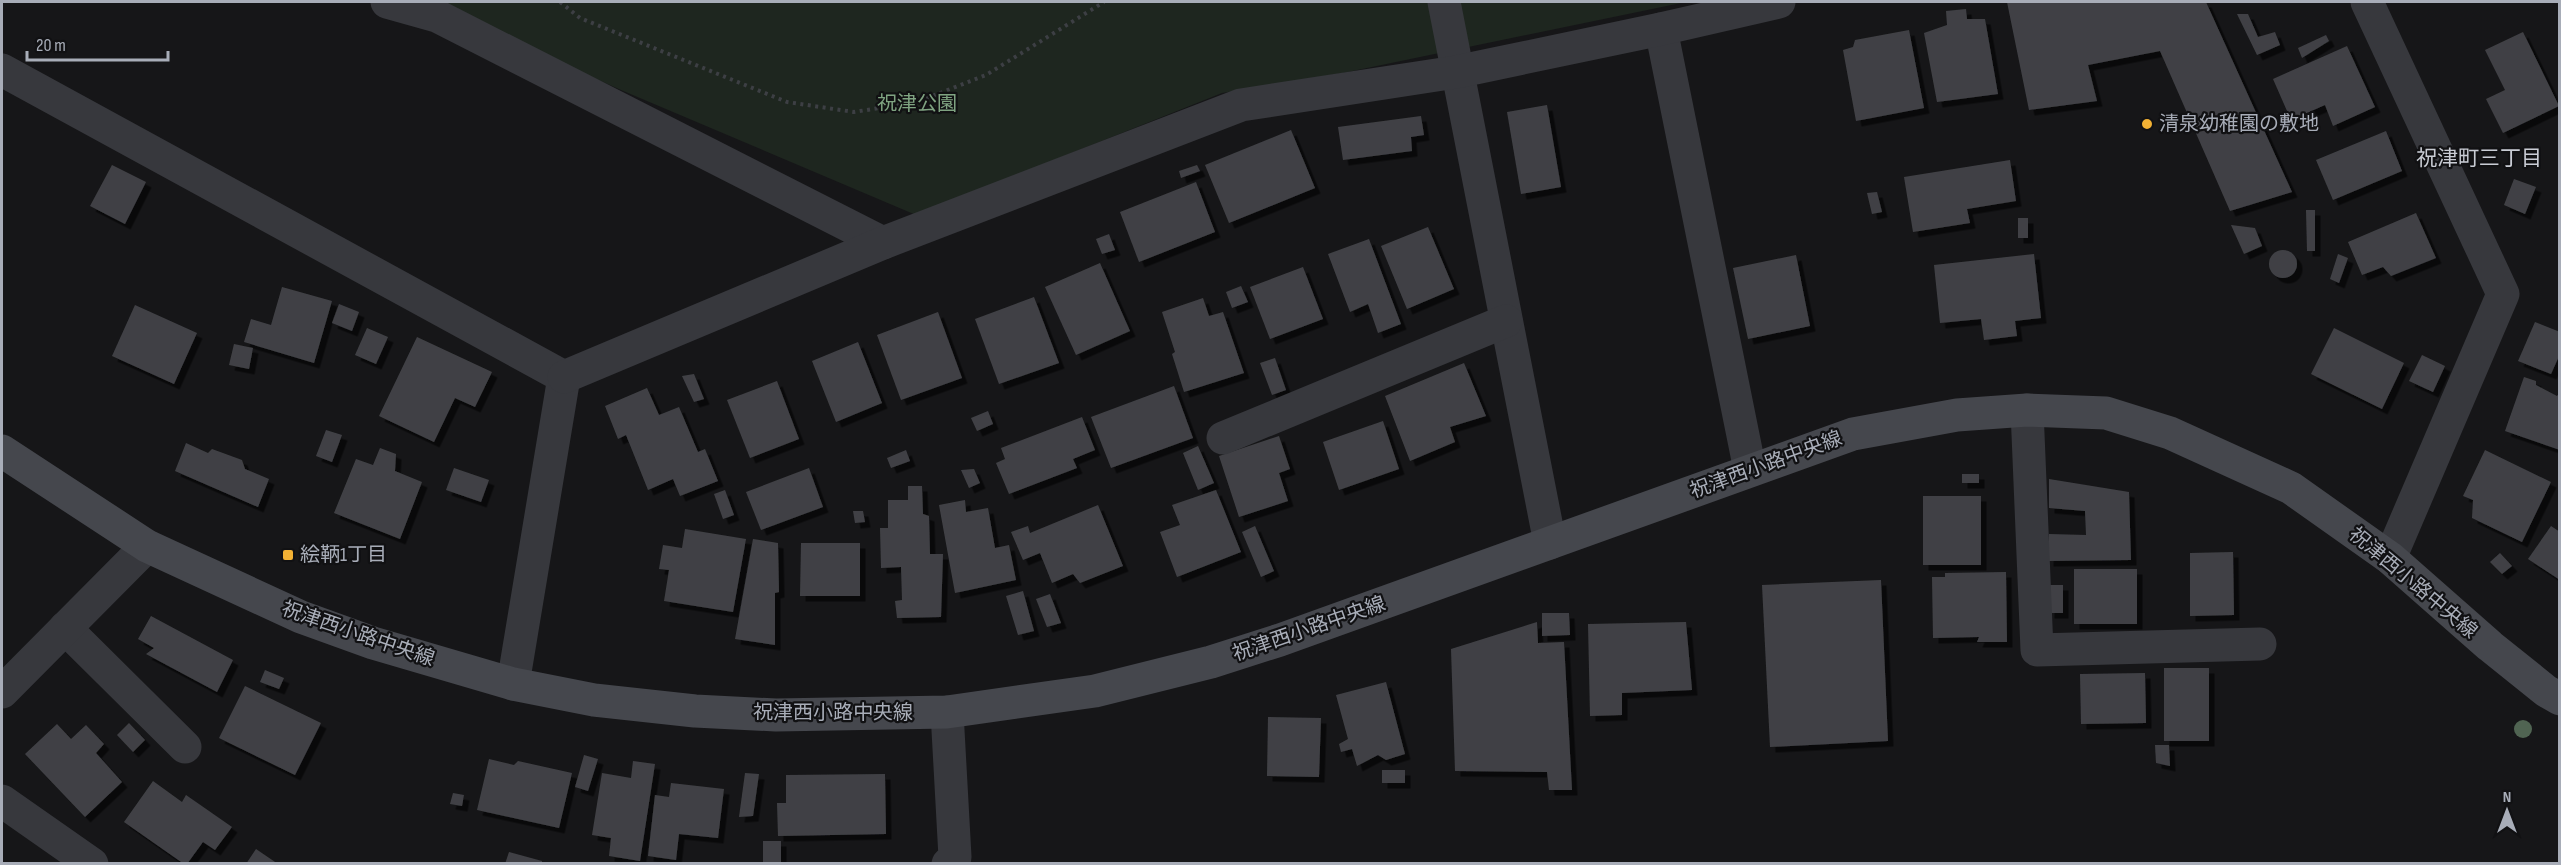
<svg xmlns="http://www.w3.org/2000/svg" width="2561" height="865" font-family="'Sofia Sans Condensed','Noto Sans JP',sans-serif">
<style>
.green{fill:#1e261f}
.building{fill:#404145;filter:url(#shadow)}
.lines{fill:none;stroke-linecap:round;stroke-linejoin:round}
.path{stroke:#3d3f44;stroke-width:4;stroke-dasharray:3 4.5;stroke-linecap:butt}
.street{stroke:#37383d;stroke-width:33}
.secondary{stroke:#45474d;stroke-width:33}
.tree{fill:#506452}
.poi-dot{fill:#f2b134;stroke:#111113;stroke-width:2}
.labels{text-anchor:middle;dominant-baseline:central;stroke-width:4.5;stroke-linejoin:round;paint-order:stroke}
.park-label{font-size:20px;fill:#7fa381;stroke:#111113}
.poi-label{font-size:20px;fill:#a8adb8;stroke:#111113;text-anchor:start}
.street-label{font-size:20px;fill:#a8adb8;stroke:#111113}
.neighbourhood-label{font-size:21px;fill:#c9ccd4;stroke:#111113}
</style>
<defs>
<filter id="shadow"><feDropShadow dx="5.5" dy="5.5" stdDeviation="0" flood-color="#0009"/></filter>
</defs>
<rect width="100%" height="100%" fill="#161618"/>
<polygon class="green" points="425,2 1686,2 1343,73 1222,93 916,215 621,90"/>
<g class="building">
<polygon points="2007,2 2206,2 2292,192 2230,211 2160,51 2088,65 2097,101 2029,110"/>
<polygon points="1966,9 1967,19 1985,19 1998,94 1937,102 1924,33 1947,25 1946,11"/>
<polygon points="2237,14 2248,14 2258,37 2275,32 2280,45 2257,55"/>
<polygon points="1909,30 1924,108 1856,121 1843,50 1853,47 1855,40"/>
<polygon points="2523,32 2559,106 2503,133 2486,99 2505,90 2485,50"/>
<polygon points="2326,35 2329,41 2302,58 2298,48"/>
<polygon points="2347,46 2375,107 2333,126 2325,105 2291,120 2273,79"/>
<polygon points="1547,105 1561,187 1521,194 1507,112"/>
<polygon points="1421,116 1424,135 1411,137 1412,151 1343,160 1338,127"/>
<polygon points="1291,130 1315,188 1229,223 1205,165"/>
<polygon points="2386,131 2402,171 2333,200 2316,160"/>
<polygon points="2010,160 2016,201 1967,209 1970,223 1913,232 1904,177"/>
<polygon points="112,165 146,182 125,224 90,206"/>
<polygon points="1197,165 1200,171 1181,178 1179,171"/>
<polygon points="2514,179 2536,187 2525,214 2504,205"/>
<polygon points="1196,182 1215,232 1139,262 1120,212"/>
<polygon points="1877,192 1882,212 1872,214 1867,193"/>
<polygon points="2306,210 2315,210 2315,251 2307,251"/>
<polygon points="2416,213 2436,258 2391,276 2383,267 2362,275 2348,242"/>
<rect x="2018" y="218" width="10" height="20"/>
<polygon points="2231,225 2255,228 2262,246 2244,254"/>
<polygon points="1428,227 1454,289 1407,309 1381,246"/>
<polygon points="1109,234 1115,250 1102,254 1096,239"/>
<polygon points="1369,239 1401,324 1378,333 1368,304 1350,312 1328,254"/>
<circle cx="2283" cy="264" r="14"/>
<polygon points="2034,254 2041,318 2015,321 2017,336 1984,340 1981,319 1940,323 1934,265"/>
<polygon points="2338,254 2348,258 2339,283 2330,279"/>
<polygon points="1796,255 1810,326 1748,339 1733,268"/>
<polygon points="1100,263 1130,331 1076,355 1045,287"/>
<polygon points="1303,267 1323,319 1270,339 1250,287"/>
<polygon points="1241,286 1248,302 1232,308 1226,292"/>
<polygon points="282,287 332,301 314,363 244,342 251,319 271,325"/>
<polygon points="1034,297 1059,363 999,384 975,319"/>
<polygon points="1203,298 1209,316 1223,312 1244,373 1184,392 1172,354 1175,352 1162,312"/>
<polygon points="339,304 359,312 352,331 332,323"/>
<polygon points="135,305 197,333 174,384 112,356"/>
<polygon points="938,312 962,378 901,400 877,335"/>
<polygon points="2535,322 2560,332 2560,354 2551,374 2518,361"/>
<polygon points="367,328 388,337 376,364 355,355"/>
<polygon points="2334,328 2404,363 2382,409 2311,374"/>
<polygon points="417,337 492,372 475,407 455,398 434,442 379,416"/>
<polygon points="858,342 882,403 836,422 812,361"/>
<polygon points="234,344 253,348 249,369 229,365"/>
<polygon points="2422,355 2445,366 2433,392 2409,381"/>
<polygon points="1275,358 1286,390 1272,395 1260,363"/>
<polygon points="1464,363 1486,416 1450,427 1455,442 1410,461 1385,396"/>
<polygon points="694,374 704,399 694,402 682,376"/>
<polygon points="2524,377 2536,381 2536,385 2557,396 2560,392 2560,450 2505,431"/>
<polygon points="777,381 799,439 750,458 727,400"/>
<polygon points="1174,386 1193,438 1111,468 1091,417"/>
<polygon points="647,388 659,415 679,407 698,452 705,449 718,481 680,496 673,479 648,490 626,435 618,439 605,406"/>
<polygon points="988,411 993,424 977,431 971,418"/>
<polygon points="1082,417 1095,450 1073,459 1077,468 1009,494 996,463 1005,459 1001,448"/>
<polygon points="1383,421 1399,469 1339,490 1323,442"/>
<polygon points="326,430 342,435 332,462 316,456"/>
<polygon points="1279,436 1290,469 1279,473 1288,501 1239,517 1219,456"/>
<polygon points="186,443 208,453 212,449 242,460 245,469 269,479 258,507 175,471"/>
<polygon points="1198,446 1214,483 1198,490 1183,453"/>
<polygon points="380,448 396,454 395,471 422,482 400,539 334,513 356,459 373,465"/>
<polygon points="906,450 910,461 891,468 887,458"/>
<polygon points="2485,450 2551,482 2522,542 2472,518 2473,500 2463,496"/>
<polygon points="454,468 489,480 481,502 446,490"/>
<polygon points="809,468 823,507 761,530 746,492"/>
<polygon points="974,469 980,483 969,488 961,470"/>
<rect x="1962" y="474" width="17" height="9"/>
<polygon points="2049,479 2129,492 2131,560 2048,561 2049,534 2086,535 2085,511 2049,508"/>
<polygon points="908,486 922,486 923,514 929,516 930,554 943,554 941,617 897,618 895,601 902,600 901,567 881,568 880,528 888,528 888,500 908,500"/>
<polygon points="725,490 734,515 723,519 714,494"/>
<polygon points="1216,490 1241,552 1177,577 1160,532 1180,525 1172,505"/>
<rect x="1923" y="496" width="58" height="69"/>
<polygon points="965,500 966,512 988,508 995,548 1009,545 1016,580 955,593 939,505"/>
<polygon points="1098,505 1123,566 1080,583 1073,574 1052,583 1040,553 1023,560 1011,532 1028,526 1030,533"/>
<polygon points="853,511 863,511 865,522 855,523"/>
<polygon points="1255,526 1274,571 1261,577 1242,532"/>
<polygon points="2551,526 2560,532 2560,580 2528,559"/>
<polygon points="685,529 746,539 733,612 664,601 669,570 659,569 663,545 682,548"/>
<polygon points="753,539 778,543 779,592 775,593 775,645 735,639"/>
<polygon points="801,543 860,543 860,596 800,596"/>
<polygon points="2233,552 2234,615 2190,616 2190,553"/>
<polygon points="2500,553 2512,566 2502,574 2490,562"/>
<rect x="2074" y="569" width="63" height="55"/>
<polygon points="2006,572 2007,642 1977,642 1979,637 1933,638 1932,577 1945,577 1945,573"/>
<polygon points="1881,580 1888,741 1770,747 1762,585"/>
<rect x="2049" y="585" width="14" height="28"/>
<polygon points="1023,591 1034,631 1018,635 1006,596"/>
<polygon points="1050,594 1061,623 1047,627 1036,599"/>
<polygon points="1542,613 1569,613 1570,635 1542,636"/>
<polygon points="151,616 233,660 217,692 146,654 154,648 138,639"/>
<polygon points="1537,622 1538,643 1564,642 1572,790 1549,790 1547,772 1455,771 1451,649"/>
<polygon points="1686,622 1692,690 1622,693 1622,715 1590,716 1588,624"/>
<rect x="2164" y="668" width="45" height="73"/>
<polygon points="265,670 284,678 279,689 260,682"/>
<polygon points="2145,673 2146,723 2081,724 2080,674"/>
<polygon points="1386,682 1405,754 1386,760 1378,755 1357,766 1352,749 1341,752 1339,744 1348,739 1336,695"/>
<polygon points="245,686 321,723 295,775 219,738"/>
<polygon points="1268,717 1321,718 1319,777 1267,776"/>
<polygon points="129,723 145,740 133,752 117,735"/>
<polygon points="57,724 71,739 86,725 104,744 96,753 122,782 85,817 25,754"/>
<polygon points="2155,745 2169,745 2170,766 2156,763"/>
<polygon points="584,755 598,759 588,791 575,787"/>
<polygon points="489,759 514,765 518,761 572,773 559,828 477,810"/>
<polygon points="633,761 655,764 640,861 609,856 611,838 592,835 602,773 631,778"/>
<rect x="1382" y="770" width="23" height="13"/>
<polygon points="745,773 759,774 753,816 739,817"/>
<polygon points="885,774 886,834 778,836 777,803 786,803 786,775"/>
<polygon points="153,781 182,802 186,795 232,827 215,850 203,842 187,864 184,864 124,822"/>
<polygon points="671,783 724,789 718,838 679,834 676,860 648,856 655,795 669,797"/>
<polygon points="453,793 464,795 462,806 450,804"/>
<rect x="763" y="841" width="18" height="21"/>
<polygon points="256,849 278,864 246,864"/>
<polygon points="509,852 542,861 542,864 505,864"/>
</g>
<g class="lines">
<polyline class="path" points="560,2 580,18 787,102 854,112 917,102 986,75 1104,2"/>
<g class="street">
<polyline points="387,2 437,16 883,243"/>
<polyline points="1444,2 1550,543"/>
<polyline points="2367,2 2503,294 2390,558"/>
<polyline points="1661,29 1750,470"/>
<polyline points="2,70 564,377 513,684"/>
<polyline points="564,377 883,243 1241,105 1456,72 1661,29 1779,2"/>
<polyline points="2027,410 2037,650 2260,644"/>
<polyline points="1223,438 1506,321"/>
<polyline points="65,628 185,747"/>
<polyline points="2,692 147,546"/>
<polyline points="947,712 955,857 948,864"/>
<polyline points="2,801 92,864"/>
</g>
<polyline class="secondary" points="2,451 147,546 301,617 373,643 513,684 594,700 695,711 776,715 947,712 1095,691 1211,662 1280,640 1853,434 1957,415 2027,410 2106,413 2170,433 2291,488 2390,558 2490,646 2546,691 2560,699"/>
</g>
<circle class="tree" cx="2523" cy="729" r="9"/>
<g class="poi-dot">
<circle cx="2147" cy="124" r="6"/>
<rect x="282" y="549" width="12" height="12" rx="3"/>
</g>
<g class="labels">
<g class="park-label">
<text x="917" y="104">祝津公園</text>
</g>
<g class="poi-label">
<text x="2159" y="124">清泉幼稚園の敷地</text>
<text x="300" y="555">絵鞆1丁目</text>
</g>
<g class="street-label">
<text transform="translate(1766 465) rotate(-20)">祝津西小路中央線</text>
<text transform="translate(2413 583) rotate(40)">祝津西小路中央線</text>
<text transform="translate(1309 629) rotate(-19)">祝津西小路中央線</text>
<text transform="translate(358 634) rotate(19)">祝津西小路中央線</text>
<text x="833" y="713">祝津西小路中央線</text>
</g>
<g class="neighbourhood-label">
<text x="2479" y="158">祝津町三丁目</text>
</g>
</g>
<rect width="2561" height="865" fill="none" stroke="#a8adb8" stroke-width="6"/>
<g transform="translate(2507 811)" stroke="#111113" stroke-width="4.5" paint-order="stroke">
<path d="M0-4.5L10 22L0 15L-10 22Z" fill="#a8adb8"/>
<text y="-9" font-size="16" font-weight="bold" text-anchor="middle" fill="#a8adb8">N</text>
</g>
<path d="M27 51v9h141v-9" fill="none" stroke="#a8adb8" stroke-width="3"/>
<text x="36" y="51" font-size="18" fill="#a8adb8" stroke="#111113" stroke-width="4.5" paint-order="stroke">20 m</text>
</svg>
